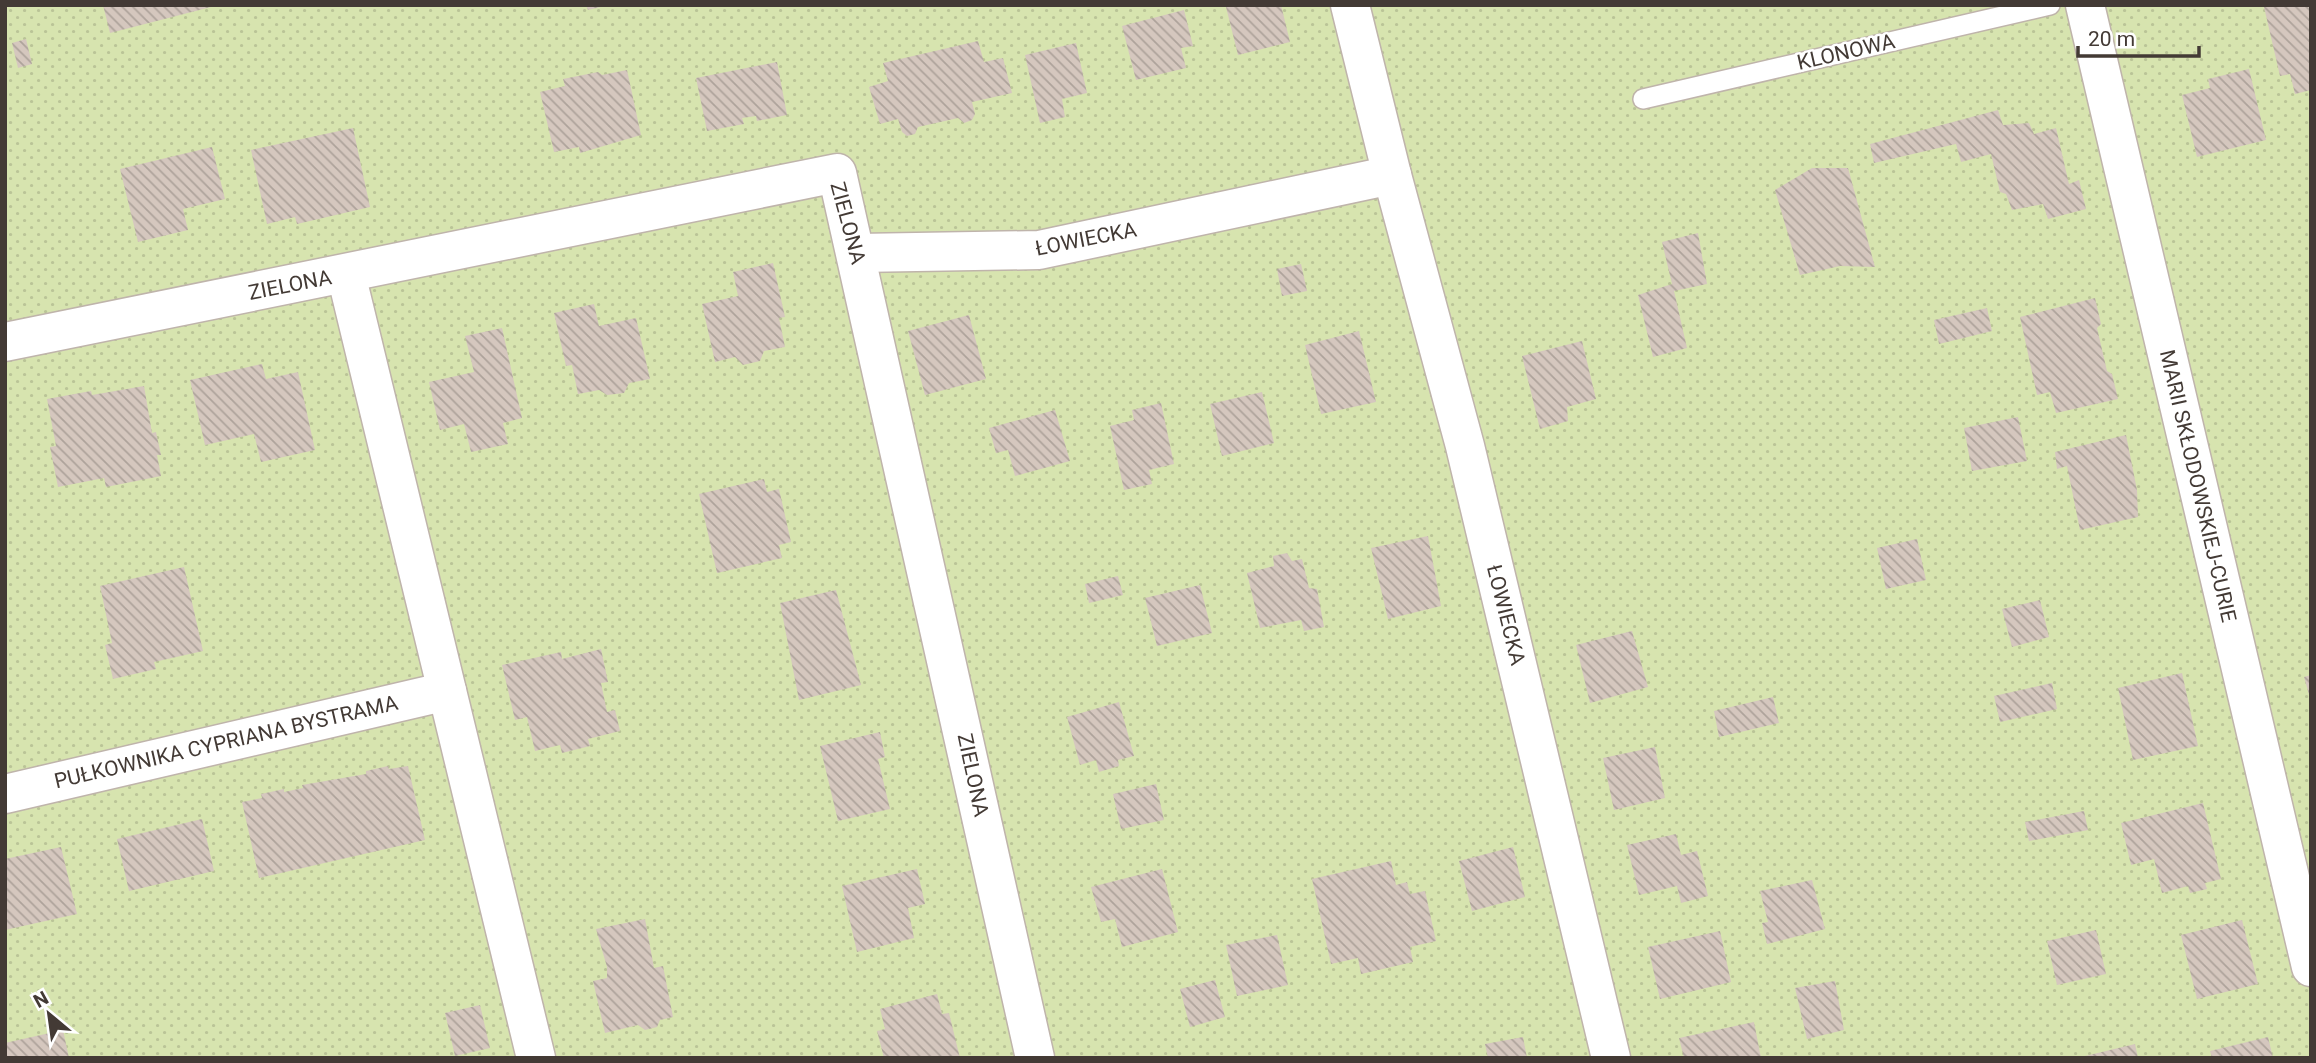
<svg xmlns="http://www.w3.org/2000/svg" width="2316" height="1063" font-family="Roboto,sans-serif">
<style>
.grass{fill:url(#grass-dots)}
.building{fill:url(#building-back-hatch)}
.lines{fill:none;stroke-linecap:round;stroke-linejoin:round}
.service-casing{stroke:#bfb4ab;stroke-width:22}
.minor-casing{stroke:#bfb4ab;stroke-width:41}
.service{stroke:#fff;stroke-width:19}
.minor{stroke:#fff;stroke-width:38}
.labels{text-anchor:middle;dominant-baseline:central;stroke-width:5;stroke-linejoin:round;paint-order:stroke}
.street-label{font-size:21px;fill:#433a35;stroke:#fff}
</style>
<defs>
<pattern id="grass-dots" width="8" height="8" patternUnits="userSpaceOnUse" patternTransform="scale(1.75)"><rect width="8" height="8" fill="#d7e4af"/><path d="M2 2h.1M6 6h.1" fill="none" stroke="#bac497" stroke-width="1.8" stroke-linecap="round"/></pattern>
<pattern id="building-back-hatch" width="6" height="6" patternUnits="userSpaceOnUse" patternTransform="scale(1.75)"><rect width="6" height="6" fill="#d5c7be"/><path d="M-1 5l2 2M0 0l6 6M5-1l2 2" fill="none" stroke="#aea39b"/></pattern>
</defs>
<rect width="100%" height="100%" fill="#f1ebe5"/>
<rect class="grass" x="5" y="5" width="2306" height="1053"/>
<g class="building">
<polygon points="103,5 215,5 215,6 110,33"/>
<polygon points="586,5 605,5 605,6 588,10"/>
<polygon points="1232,5 1281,5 1290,42 1238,55 1226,7"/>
<polygon points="2270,5 2311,5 2311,90 2295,94 2290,74 2280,76 2264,7"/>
<polygon points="1184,10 1193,46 1181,48 1186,68 1136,80 1122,26"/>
<polygon points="26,39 32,64 18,68 12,43"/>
<polygon points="978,41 984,62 1003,58 1012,93 972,102 975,114 972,120 964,123 958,118 918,127 915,134 907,136 902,132 898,119 880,124 869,87 888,81 883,63"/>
<polygon points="1076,43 1087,93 1062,99 1065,117 1040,123 1025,55"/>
<polygon points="777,62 787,115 757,121 756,116 742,118 744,124 707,131 696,78"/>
<polygon points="2249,69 2266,140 2197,157 2182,95 2210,88 2208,79"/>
<polygon points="627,70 641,135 580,153 579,147 554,152 540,92 565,86 563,79 598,72 602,75"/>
<polygon points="1998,110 2003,125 2029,123 2034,134 2056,128 2069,184 2079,180 2086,209 2048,219 2043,204 2012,210 2006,194 2000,192 1991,154 1961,162 1956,144 1874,163 1870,144"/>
<polygon points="353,128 370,207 297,224 295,217 267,224 251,150"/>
<polygon points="212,147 225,199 183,209 188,230 138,242 120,169"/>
<polygon points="1812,168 1848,168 1875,267 1840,266 1800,275 1775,190"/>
<polygon points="1698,233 1707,284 1674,291 1687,348 1653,357 1638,295 1672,284 1662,242"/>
<polygon points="773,263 785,317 779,318 785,347 764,351 760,361 743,365 735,357 715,362 702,304 738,296 733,272"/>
<polygon points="1301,264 1307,291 1282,296 1277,269"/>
<polygon points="2095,298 2101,324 2097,328 2107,371 2112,374 2118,399 2056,413 2050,392 2037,395 2020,317"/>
<polygon points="594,304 599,326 636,318 650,379 629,383 624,393 607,395 599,390 578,394 572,365 566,366 554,313"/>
<polygon points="1987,308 1992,331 1939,344 1934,320"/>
<polygon points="969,315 986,379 925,395 908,331"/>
<polygon points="502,328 522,418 503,423 508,444 471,452 464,424 440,430 429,382 474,372 465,336"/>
<polygon points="1359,331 1376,402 1321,414 1305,345"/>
<polygon points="1582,341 1596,399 1567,407 1568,421 1540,429 1522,356"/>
<polygon points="262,364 266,379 298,372 315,450 261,462 254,434 205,445 190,380"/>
<polygon points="144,386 152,433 156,432 161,455 157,455 161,476 106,487 104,478 58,487 50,447 56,446 47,399 91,391 92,395"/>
<polygon points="1262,392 1274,443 1222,456 1210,404"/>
<polygon points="1161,403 1174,464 1149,470 1152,484 1124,490 1110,426 1134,420 1132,410"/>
<polygon points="1055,410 1070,461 1015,476 1008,450 996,453 989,428"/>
<polygon points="2018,417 2027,461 1972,471 1964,428"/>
<polygon points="2126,435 2137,490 2138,517 2080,530 2067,466 2057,469 2055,452"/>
<polygon points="764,479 767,492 779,489 791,542 779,545 782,558 717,573 699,494"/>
<polygon points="1428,536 1441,606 1388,619 1371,548"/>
<polygon points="1917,539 1926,580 1886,589 1877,548"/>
<polygon points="1287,553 1292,561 1302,559 1309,588 1317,589 1324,627 1304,631 1301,620 1260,628 1247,573 1274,566 1273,556"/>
<polygon points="184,567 203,651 154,662 156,669 113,679 105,645 112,643 100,586"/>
<polygon points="1118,576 1123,595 1089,603 1085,584"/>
<polygon points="1200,585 1212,633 1157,646 1145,598"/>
<polygon points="836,590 861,685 799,700 780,603"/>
<polygon points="2040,600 2049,637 2012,647 2002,609"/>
<polygon points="1632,631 1648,687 1590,703 1576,645"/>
<polygon points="601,649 608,682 601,683 607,712 615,710 620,731 588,739 590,746 562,753 560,745 535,751 527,717 515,720 502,665 561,652 562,659"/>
<polygon points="2182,673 2198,746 2133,760 2118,688"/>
<polygon points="2311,675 2311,698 2310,698 2304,677"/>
<polygon points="2052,683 2057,709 2000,722 1994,696"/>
<polygon points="1773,697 1779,723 1719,737 1714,711"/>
<polygon points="1119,702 1134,756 1118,760 1119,766 1099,772 1096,760 1080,765 1067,717"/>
<polygon points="880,732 885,757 878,759 890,809 838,821 820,746"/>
<polygon points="1655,747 1665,798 1614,810 1603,758"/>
<polygon points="388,766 389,769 408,766 425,840 259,878 242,802 262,798 261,794 284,789 284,792 303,788 302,785 366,774 366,771"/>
<polygon points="1156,784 1164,820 1121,829 1113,794"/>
<polygon points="2203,803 2221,879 2205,883 2207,889 2190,893 2188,886 2162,893 2154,859 2131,865 2121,823"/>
<polygon points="2084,811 2088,830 2029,841 2025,822"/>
<polygon points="202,819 214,871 129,891 117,839"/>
<polygon points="1676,834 1681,855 1697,851 1708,896 1681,903 1677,886 1639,895 1627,845"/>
<polygon points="61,847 77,914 5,930 5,859"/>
<polygon points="1513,847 1525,897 1472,911 1459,861"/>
<polygon points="1391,861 1396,885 1407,882 1410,894 1425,891 1436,941 1410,947 1413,962 1361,974 1358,958 1331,964 1312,879"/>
<polygon points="917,869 925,904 908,908 914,938 857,952 842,886"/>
<polygon points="1162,869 1178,932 1122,947 1115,919 1101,922 1091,887"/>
<polygon points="1812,880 1825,929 1767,944 1762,923 1768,922 1760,891"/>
<polygon points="645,919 654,968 663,966 673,1017 660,1020 657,1027 645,1030 638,1025 605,1033 593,981 607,978 607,967 596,929"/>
<polygon points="2242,920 2258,984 2197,999 2181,935"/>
<polygon points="2096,930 2106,974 2057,985 2047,941"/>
<polygon points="1720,931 1731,982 1660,999 1648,947"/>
<polygon points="1277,935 1288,985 1237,996 1226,945"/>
<polygon points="1215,980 1225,1017 1190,1027 1180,989"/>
<polygon points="1835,981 1844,1030 1807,1039 1795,988"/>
<polygon points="937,994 942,1014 949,1013 960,1058 884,1058 877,1031 885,1029 880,1009"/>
<polygon points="480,1005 490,1048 455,1056 445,1013"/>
<polygon points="1754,1022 1761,1058 1684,1058 1679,1038"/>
<polygon points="63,1030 69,1058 5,1058 5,1043"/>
<polygon points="1523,1037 1527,1058 1488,1058 1485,1044"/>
<polygon points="2268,1037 2273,1058 2212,1058 2210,1051"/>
<polygon points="2135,1044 2138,1058 2081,1058 2081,1057"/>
</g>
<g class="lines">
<g class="service-casing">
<polyline id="service" points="1643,99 2050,5"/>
</g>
<g class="minor-casing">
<g id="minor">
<polyline points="1350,5 1392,175 1465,446 1611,1058"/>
<polyline points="2085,5 2311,967"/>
<polyline points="858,253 1039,250 1392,175"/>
<polyline points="346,274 536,1058"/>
<polyline points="5,342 837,173 1035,1058"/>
<polyline points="5,794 447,691"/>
</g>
</g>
<use href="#service" class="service"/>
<use href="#minor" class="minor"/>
</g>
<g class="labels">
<g class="street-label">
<text transform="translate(1846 52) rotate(-13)">KLONOWA</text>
<text transform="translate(848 223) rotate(75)">ZIELONA</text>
<text transform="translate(1086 239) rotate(-11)">ŁOWIECKA</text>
<text transform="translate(290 285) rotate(-11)">ZIELONA</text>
<text transform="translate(2198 486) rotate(77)">MARII SKŁODOWSKIEJ-CURIE</text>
<text transform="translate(1506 615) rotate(76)">ŁOWIECKA</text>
<text transform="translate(226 742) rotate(-13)">PUŁKOWNIKA CYPRIANA BYSTRAMA</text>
<text transform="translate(973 775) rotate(78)">ZIELONA</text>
</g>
</g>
<rect width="2316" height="1063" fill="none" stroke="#433a35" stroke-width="14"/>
<g transform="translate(49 1014) rotate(331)" stroke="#ffffff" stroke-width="5" paint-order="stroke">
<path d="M0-5L12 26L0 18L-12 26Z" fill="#433a35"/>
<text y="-10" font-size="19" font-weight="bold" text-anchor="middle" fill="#433a35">N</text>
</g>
<path d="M2078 46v10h121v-10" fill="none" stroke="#433a35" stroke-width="3.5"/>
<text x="2088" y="46" font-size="21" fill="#433a35" stroke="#ffffff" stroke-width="5" paint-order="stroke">20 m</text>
</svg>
